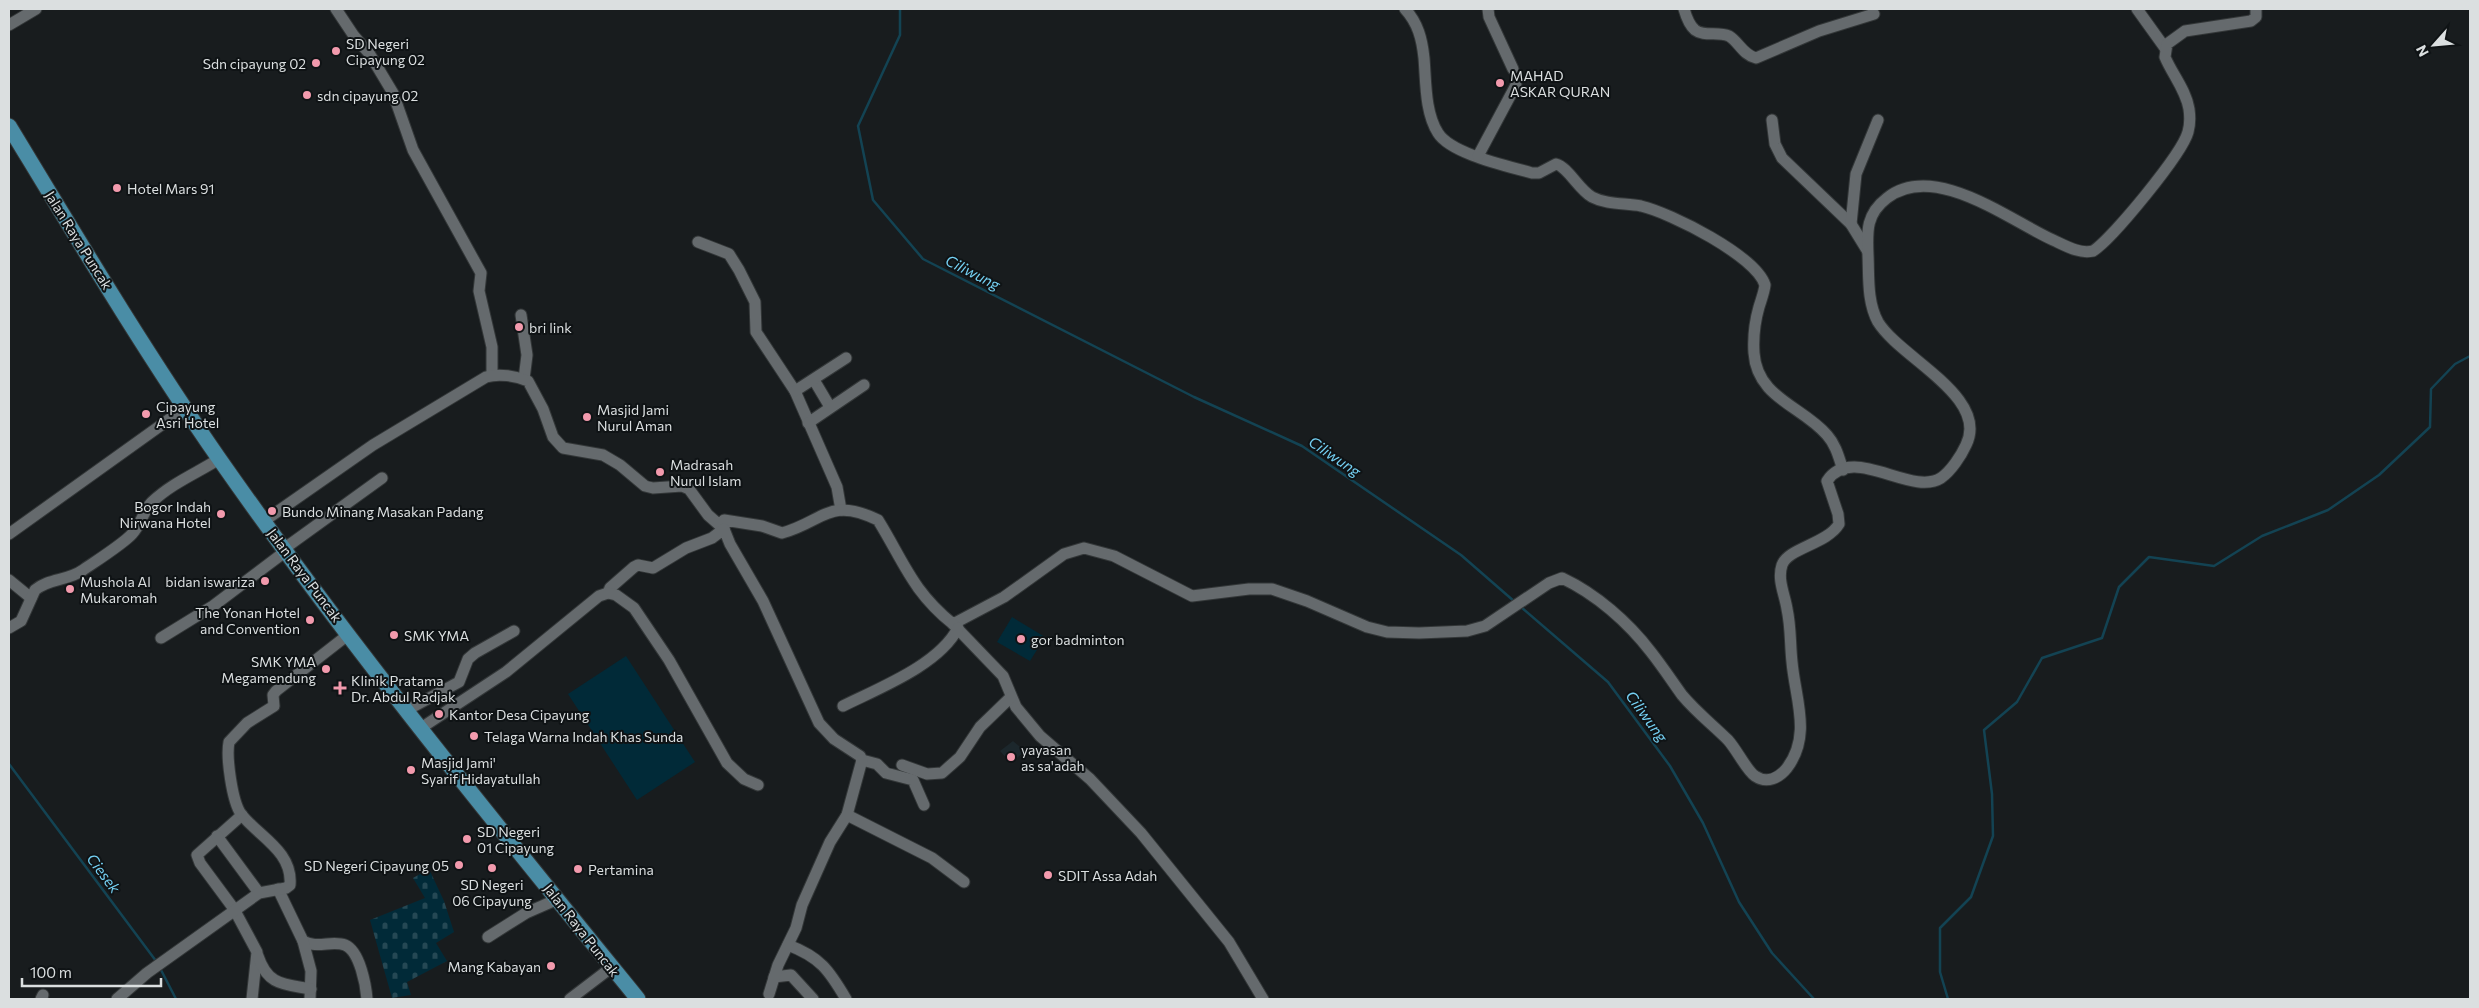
<svg xmlns="http://www.w3.org/2000/svg" width="2479" height="1008" font-family="Commissioner,sans-serif">
<style>
.built{fill:#1c272c}
.grass{fill:#012a38}
.cemetery{fill:url(#cemetery-stones)}
.lines{fill:none;stroke-linecap:round;stroke-linejoin:round}
.stream{stroke:#134353;stroke-width:2.5}
.minor-casing{stroke:#333738;stroke-width:13}
.trunk-casing{stroke:#333738;stroke-width:17}
.minor{stroke:#656a6d;stroke-width:11}
.trunk{stroke:#4a8da6;stroke-width:15}
.poi-dot{fill:#f29aad;stroke:#0f1315;stroke-width:2}
.labels{text-anchor:middle;dominant-baseline:central;stroke-width:4;stroke-linejoin:round;paint-order:stroke}
.poi-label{font-size:14px;fill:#dbdfe0;stroke:#0f1315;text-anchor:start}
.street-label{font-size:14px;fill:#dbdfe0;stroke:#0f1315}
.water-label{font-size:15px;font-style:italic;fill:#75d1f4;stroke:#0f1315}
</style>
<defs>
<pattern id="cemetery-stones" width="16" height="16" patternUnits="userSpaceOnUse" patternTransform="scale(1.25)"><rect width="16" height="16" fill="#012a38"/><path d="M2 7V4a2 2 0 0 1 4 0v3zM10 15v-3a2 2 0 0 1 4 0v3z" fill="#254854"/></pattern>
</defs>
<rect width="100%" height="100%" fill="#181c1e"/>
<polygon class="built" points="1013,741 1025,751 1011,763 1000,751"/>
<g class="grass">
<polygon points="1012,617 1045,637 1030,661 997,642"/>
<polygon points="626,656 695,762 637,800 568,694"/>
</g>
<polygon class="cemetery" points="429,869 444,901 454,932 436,943 447,961 407,982 411,995 392,998 370,920 425,898 413,878"/>
<g class="lines">
<g class="stream">
<polyline points="900,9 900,35 858,126 873,200 923,259 1194,397 1302,446 1461,555 1515,602"/>
<polyline points="1521,607 1608,682 1670,766 1703,823 1739,902 1772,953 1814,999"/>
<polyline points="9,764 156,961"/>
<polyline points="160,968 176,999"/>
<polyline points="1948,999 1940,972 1940,928 1971,897 1993,836 1992,794 1984,730 2017,702 2042,658 2102,638 2119,587 2149,557 2214,566 2262,536 2328,510 2379,475 2430,427 2431,389 2455,364 2470,356"/>
</g>
<g class="minor-casing">
<g id="minor">
<polyline points="336,9 354,36 369,53 393,93 413,150 481,273 479,291 492,347 492,375"/>
<path d="M1405,9C1418,23 1422,39 1424,58C1426,82 1425,113 1438,133C1451,154 1508,166 1532,173H1539L1556,164C1568,167 1579,190 1592,197C1607,205 1625,203 1641,206C1671,213 1756,256 1765,285C1764,293 1761,300 1759,307C1755,321 1753,338 1754,353C1757,398 1802,406 1827,435C1836,445 1839,458 1843,470"/>
<polyline points="1488,9 1489,17 1513,69"/>
<path d="M1684,9C1686,16 1689,25 1695,30C1704,37 1718,31 1729,36C1739,42 1743,55 1756,58L1819,31L1874,14"/>
<polyline points="2137,9 2165,48"/>
<polyline points="9,25 36,9"/>
<polyline points="1772,120 1775,144 1782,158 1851,224 1867,250"/>
<polyline points="1478,156 1516,85"/>
<polyline points="1851,224 1856,174 1878,120"/>
<polyline points="698,242 729,254 739,270 755,302 756,332 795,391 837,487 841,510"/>
<polyline points="521,315 527,355 524,379"/>
<polyline points="814,380 830,407"/>
<polyline points="795,391 846,358"/>
<polyline points="808,423 864,385"/>
<path d="M264,521L373,445L486,377C499,373 516,376 528,381L543,409L553,437L563,448L603,455L620,465L645,486L653,488L682,486L689,489L708,515L724,529V520L762,526L782,533C823,522 829,496 878,520C904,562 912,591 953,624L1004,597L1064,554L1084,548L1114,556L1192,596L1249,589H1272L1307,601L1367,627L1387,632L1419,633L1467,631L1485,626L1549,583L1562,578C1596,594 1628,622 1651,652C1662,666 1672,681 1682,695C1696,712 1713,725 1728,740C1737,750 1747,771 1755,776C1767,784 1779,778 1787,768C1812,735 1795,698 1792,662C1790,644 1791,627 1787,609C1785,595 1777,580 1782,565C1788,548 1827,544 1839,524L1838,514L1827,481C1852,443 1911,497 1941,478C1951,471 1961,456 1966,445C1990,397 1900,358 1878,322C1867,302 1869,277 1868,255C1867,231 1866,214 1887,198C1934,161 2009,220 2053,240C2066,246 2079,254 2093,251C2112,239 2182,154 2188,132C2190,125 2190,116 2189,109C2186,90 2172,74 2165,57L2167,44L2185,31L2251,21L2256,17V9"/>
<polyline points="9,534 185,408"/>
<polyline points="285,548 382,478"/>
<polyline points="9,580 31,598"/>
<polyline points="608,593 610,588 634,567 638,565 653,568 686,548 712,538 724,529 730,544 763,601 819,723 834,739 860,756 862,760 877,764 886,773 913,780 924,805"/>
<polyline points="953,624 1003,676 1016,707 1040,736 1090,779 1141,833 1229,942 1263,999"/>
<path d="M9,628L21,621L35,590C49,578 68,581 83,570C96,561 123,544 132,534C141,525 143,511 152,502C172,483 197,473 219,459"/>
<polyline points="161,638 213,606 286,551"/>
<path d="M843,706C879,688 939,665 958,628"/>
<polyline points="407,710 459,682 468,659 475,653 514,631"/>
<polyline points="421,728 506,672 599,596 608,593 616,595 634,608 669,660 727,763 744,779 758,785"/>
<polyline points="902,765 927,774 942,773 960,757 980,727 1011,697"/>
<polyline points="242,815 197,855 200,863 234,909 257,952 252,999"/>
<polyline points="847,815 932,858 964,882"/>
<polyline points="217,836 259,893"/>
<path d="M278,889L303,941C317,949 332,940 345,945C360,951 366,986 367,999"/>
<polyline points="488,937 526,913 558,899"/>
<polyline points="303,941 311,971 310,999"/>
<path d="M788,945C820,957 829,970 846,999"/>
<path d="M258,956C268,986 284,984 311,989"/>
<polyline points="774,977 791,975 813,999"/>
<polyline points="769,994 778,965 796,928 802,905 830,842 847,815 862,760"/>
<polyline points="41,999 43,995"/>
<path d="M117,999L147,973L259,893L286,888L290,885C293,851 258,836 241,814C232,801 226,757 229,742L247,723L274,706L273,695L276,691L349,634"/>
<polyline points="570,999 612,967"/>
</g>
</g>
<g class="trunk-casing">
<path id="trunk" d="M9,126C77,238 145,352 220,460C350,646 495,823 638,999"/>
</g>
<use href="#minor" class="minor"/>
<use href="#trunk" class="trunk"/>
</g>
<g class="poi-dot">
<circle cx="336" cy="51" r="5"/>
<circle cx="316" cy="63" r="5"/>
<circle cx="1500" cy="83" r="5"/>
<circle cx="307" cy="95" r="5"/>
<circle cx="117" cy="188" r="5"/>
<circle cx="519" cy="327" r="5"/>
<circle cx="146" cy="414" r="5"/>
<circle cx="587" cy="417" r="5"/>
<circle cx="660" cy="472" r="5"/>
<circle cx="272" cy="511" r="5"/>
<circle cx="221" cy="514" r="5"/>
<circle cx="265" cy="581" r="5"/>
<circle cx="70" cy="589" r="5"/>
<circle cx="310" cy="620" r="5"/>
<circle cx="394" cy="635" r="5"/>
<circle cx="1021" cy="639" r="5"/>
<circle cx="326" cy="669" r="5"/>
<path d="M337.5 680.5h5v5h5v5h-5v5h-5v-5h-5v-5h5z"/>
<circle cx="439" cy="714" r="5"/>
<circle cx="474" cy="736" r="5"/>
<circle cx="1011" cy="757" r="5"/>
<circle cx="411" cy="770" r="5"/>
<circle cx="467" cy="839" r="5"/>
<circle cx="459" cy="865" r="5"/>
<circle cx="492" cy="868" r="5"/>
<circle cx="578" cy="869" r="5"/>
<circle cx="1048" cy="875" r="5"/>
<circle cx="551" cy="966" r="5"/>
</g>
<g class="labels">
<g class="poi-label">
<text x="346" y="43">SD Negeri<tspan x="346" dy="16">Cipayung 02</tspan></text>
<text x="306" y="63" text-anchor="end">Sdn cipayung 02</text>
<text x="1510" y="75">MAHAD<tspan x="1510" dy="16">ASKAR QURAN</tspan></text>
<text x="317" y="95">sdn cipayung 02</text>
<text x="127" y="188">Hotel Mars 91</text>
<text x="529" y="327">bri link</text>
<text x="156" y="406">Cipayung<tspan x="156" dy="16">Asri Hotel</tspan></text>
<text x="597" y="409">Masjid Jami<tspan x="597" dy="16">Nurul Aman</tspan></text>
<text x="670" y="464">Madrasah<tspan x="670" dy="16">Nurul Islam</tspan></text>
<text x="211" y="506" text-anchor="end">Bogor Indah<tspan x="211" dy="16">Nirwana Hotel</tspan></text>
<text x="282" y="511">Bundo Minang Masakan Padang</text>
<text x="80" y="581">Mushola Al<tspan x="80" dy="16">Mukaromah</tspan></text>
<text x="255" y="581" text-anchor="end">bidan iswariza</text>
<text x="300" y="612" text-anchor="end">The Yonan Hotel<tspan x="300" dy="16">and Convention</tspan></text>
<text x="404" y="635">SMK YMA</text>
<text x="1031" y="639">gor badminton</text>
<text x="316" y="661" text-anchor="end">SMK YMA<tspan x="316" dy="16">Megamendung</tspan></text>
<text x="351" y="680">Klinik Pratama<tspan x="351" dy="16">Dr. Abdul Radjak</tspan></text>
<text x="449" y="714">Kantor Desa Cipayung</text>
<text x="484" y="736">Telaga Warna Indah Khas Sunda</text>
<text x="1021" y="749">yayasan<tspan x="1021" dy="16">as sa'adah</tspan></text>
<text x="421" y="762">Masjid Jami'<tspan x="421" dy="16">Syarif Hidayatullah</tspan></text>
<text x="477" y="831">SD Negeri<tspan x="477" dy="16">01 Cipayung</tspan></text>
<text x="449" y="865" text-anchor="end">SD Negeri Cipayung 05</text>
<text x="588" y="869">Pertamina</text>
<text x="1058" y="875">SDIT Assa Adah</text>
<text x="492" y="884" text-anchor="middle">SD Negeri<tspan x="492" dy="16">06 Cipayung</tspan></text>
<text x="541" y="966" text-anchor="end">Mang Kabayan</text>
</g>
<g class="street-label">
<text transform="translate(79 240) rotate(58)">Jalan Raya Puncak</text>
<text transform="translate(305 575) rotate(53)">Jalan Raya Puncak</text>
<text transform="translate(582 930) rotate(52)">Jalan Raya Puncak</text>
</g>
<g class="water-label">
<text transform="translate(973 272) rotate(27)">Ciliwung</text>
<text transform="translate(1335 456) rotate(34)">Ciliwung</text>
<text transform="translate(1647 716) rotate(54)">Ciliwung</text>
<text transform="translate(104 873) rotate(53)">Ciesek</text>
</g>
</g>
<rect width="2479" height="1008" fill="none" stroke="#dbdfe0" stroke-width="20"/>
<g transform="translate(2434 45) rotate(243)" stroke="#0f1315" stroke-width="4" paint-order="stroke">
<path d="M0-4L9 19L0 12L-9 19Z" fill="#dbdfe0"/>
<text y="-8" font-size="14" font-weight="bold" text-anchor="middle" fill="#dbdfe0">N</text>
</g>
<path d="M22 978v8h139v-8" fill="none" stroke="#dbdfe0" stroke-width="2.5"/>
<text x="30" y="978" font-size="15" fill="#dbdfe0" stroke="#0f1315" stroke-width="4" paint-order="stroke">100 m</text>
</svg>
